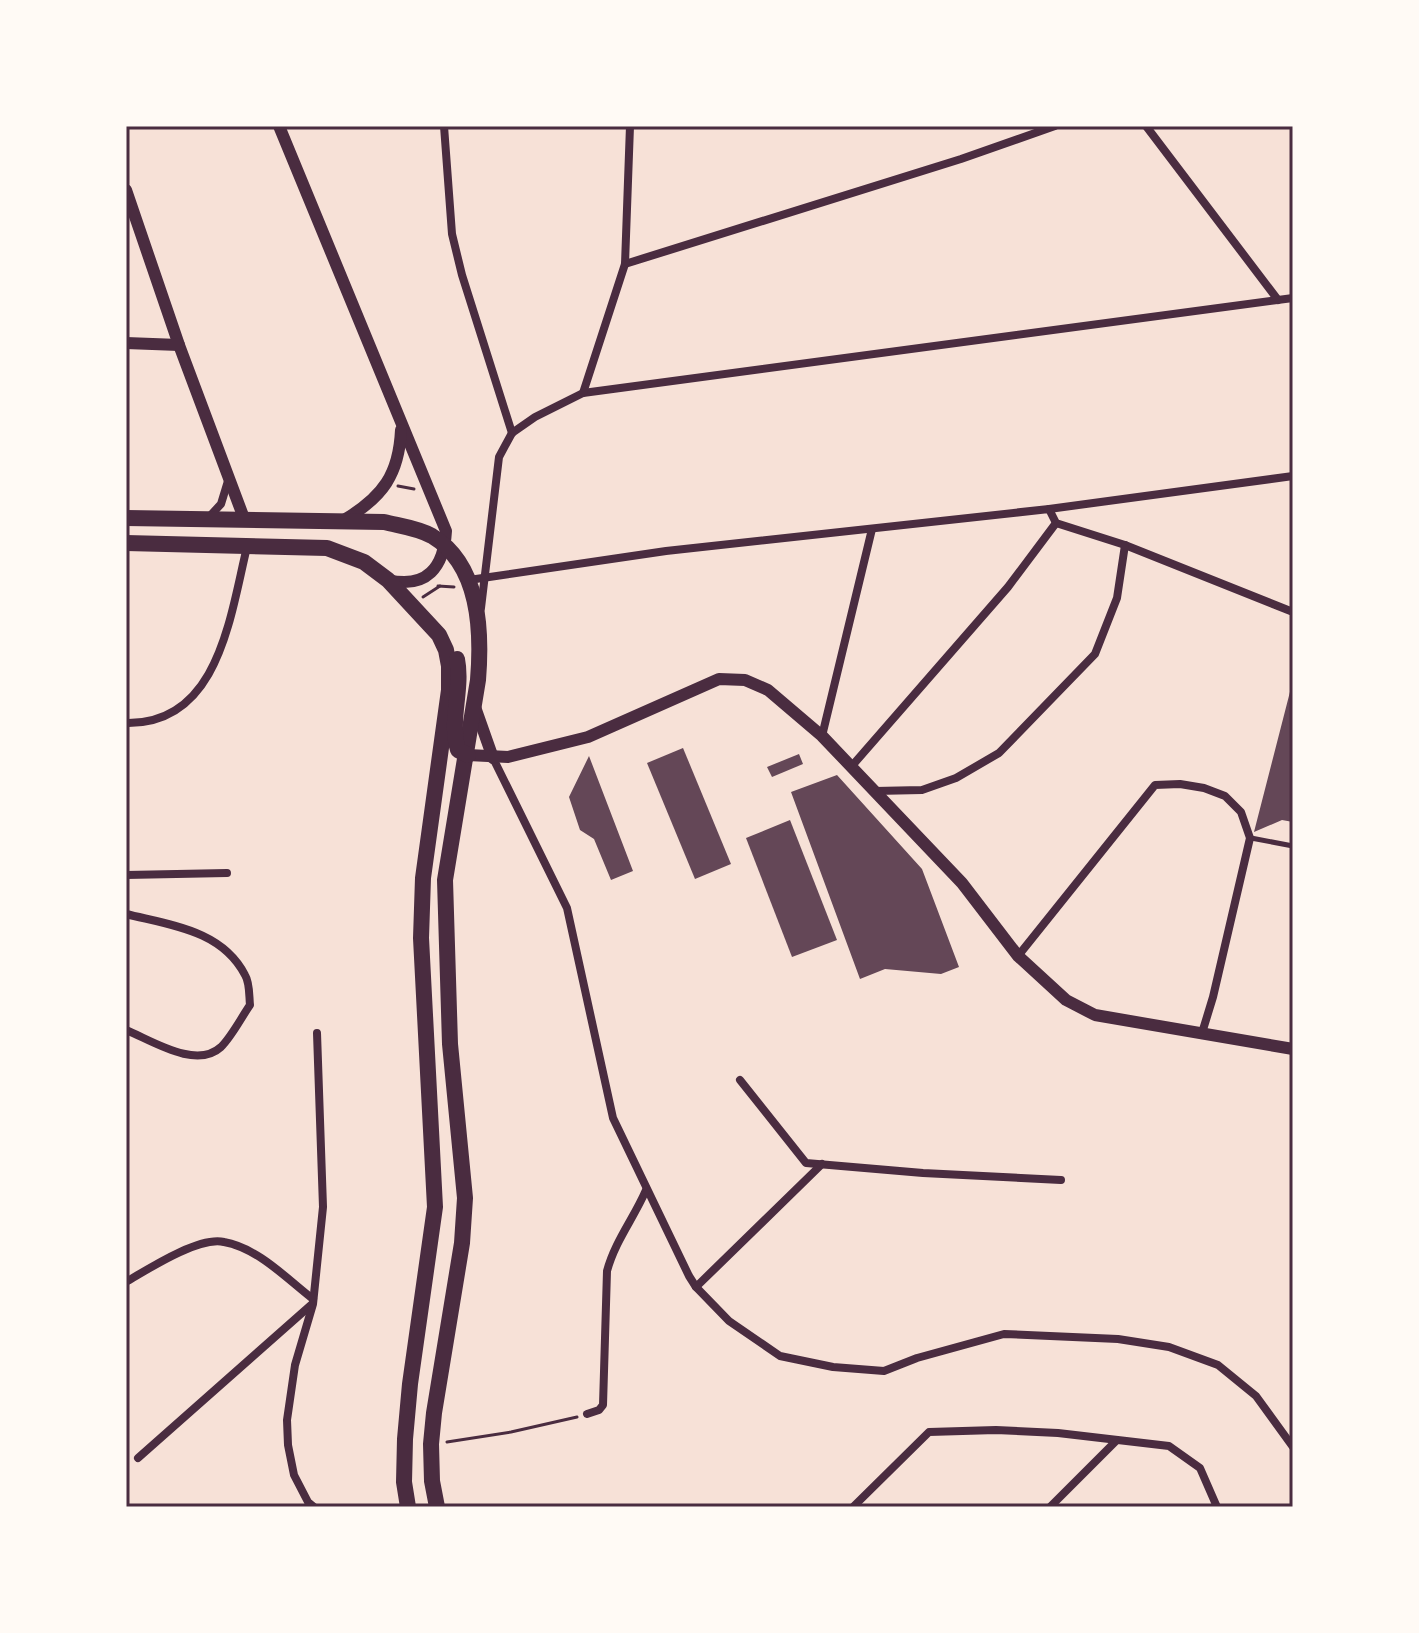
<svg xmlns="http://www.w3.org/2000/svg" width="1419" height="1633" font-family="'Exo 2',sans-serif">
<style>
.building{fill:#644757}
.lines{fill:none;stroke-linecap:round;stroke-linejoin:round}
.path{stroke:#4a2c40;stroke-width:3}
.service{stroke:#4a2c40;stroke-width:5}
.minor{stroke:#4a2c40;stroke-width:8}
.tertiary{stroke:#4a2c40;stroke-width:12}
.primary{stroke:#4a2c40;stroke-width:16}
.neatline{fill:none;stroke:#4a2c40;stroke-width:3}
</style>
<rect width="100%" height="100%" fill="#f7e1d7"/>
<g class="building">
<polygon points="1292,684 1293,822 1282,820 1254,832"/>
<polygon points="683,748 731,864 695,879 647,763"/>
<polygon points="799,754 803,764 772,777 767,767"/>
<polygon points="589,756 633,871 611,880 594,839 580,830 569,797"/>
<polygon points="837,775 922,869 959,967 941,974 885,969 860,979 791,792"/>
<polygon points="790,820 837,940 792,957 746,838"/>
</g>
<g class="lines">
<g class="path">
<polyline points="398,486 414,489"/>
<polyline points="438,586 454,587"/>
<polyline points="423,597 440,586"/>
<polyline points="447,1442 511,1432 577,1417"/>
</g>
<polyline class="service" points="1251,838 1293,846"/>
<g class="minor">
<polyline points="444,126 452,234 462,275 512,433"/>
<polyline points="1146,126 1278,300"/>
<polyline points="625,264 961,159 1055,126"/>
<polyline points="583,393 1293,298"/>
<polyline points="1049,509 1293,476"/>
<polyline points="209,517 221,504 228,481"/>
<polyline points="469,580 666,551 1049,509 1056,523 1125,545 1293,612"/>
<polyline points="481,608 499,457 512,433 535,417 583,393 625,264 630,126"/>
<path d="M126,723C219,725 230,616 247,547"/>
<polyline points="822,736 872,529"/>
<polyline points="493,758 567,908 613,1118 689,1276 696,1287 729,1321 780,1356 833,1367 884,1371 917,1358 1004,1334 1118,1339 1169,1347 1218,1365 1256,1396 1293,1447"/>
<polyline points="851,767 1008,587 1056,523"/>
<polyline points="875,791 922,790 956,778 999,753 1095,654 1117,598 1125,545"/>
<polyline points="126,875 227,873"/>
<path d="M126,914C170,925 222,930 245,975C250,983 249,996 250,1005C241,1018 232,1036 221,1047C196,1070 151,1040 126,1030"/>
<polyline points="1018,956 1155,785 1180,784 1204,788 1225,796 1241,812 1250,838 1213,997 1202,1033"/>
<polyline points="740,1080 806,1163 923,1173 1061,1180"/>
<path d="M126,1282C148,1269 199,1236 224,1242C258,1248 287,1279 313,1299"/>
<polyline points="696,1287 822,1164"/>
<path d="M587,1414L599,1410L603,1405L607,1271C615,1241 634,1218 646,1190"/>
<polyline points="138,1458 311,1305"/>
<polyline points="314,1507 308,1502 294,1475 288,1445 287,1420 295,1365 313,1304 323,1207 317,1033"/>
<polyline points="853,1507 929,1432 996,1430 1058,1433 1169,1446 1200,1468 1217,1507"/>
<polyline points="1050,1507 1116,1441"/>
</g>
<g class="tertiary">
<path d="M279,126L446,531C444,567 427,589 388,580"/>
<polyline points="126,190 179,345 245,521"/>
<polyline points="126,343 179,345"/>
<path d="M344,520C383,497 399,474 401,430"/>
<polyline points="475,707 493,758"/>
<polyline points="468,755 508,757 588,737 719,679 745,680 768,690 822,736 962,883 1018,956 1066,1000 1095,1015 1293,1049"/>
</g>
<g class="primary">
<path d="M126,518L384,522C400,526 418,528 432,536C480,565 482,631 478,680L445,880L450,1044L465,1198L462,1243L434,1413L431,1444L432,1481L437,1507"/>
<polyline points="126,543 327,548 364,562 388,580 439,635 446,650 449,666 449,690 423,878 421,938 435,1207 410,1384 405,1439 404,1482 408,1507"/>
<path d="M457,659C463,689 449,721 458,750L468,755"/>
</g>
</g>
<rect width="1419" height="1633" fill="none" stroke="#fffaf5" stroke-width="256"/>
<rect x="128" y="128" width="1163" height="1377" class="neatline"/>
</svg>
